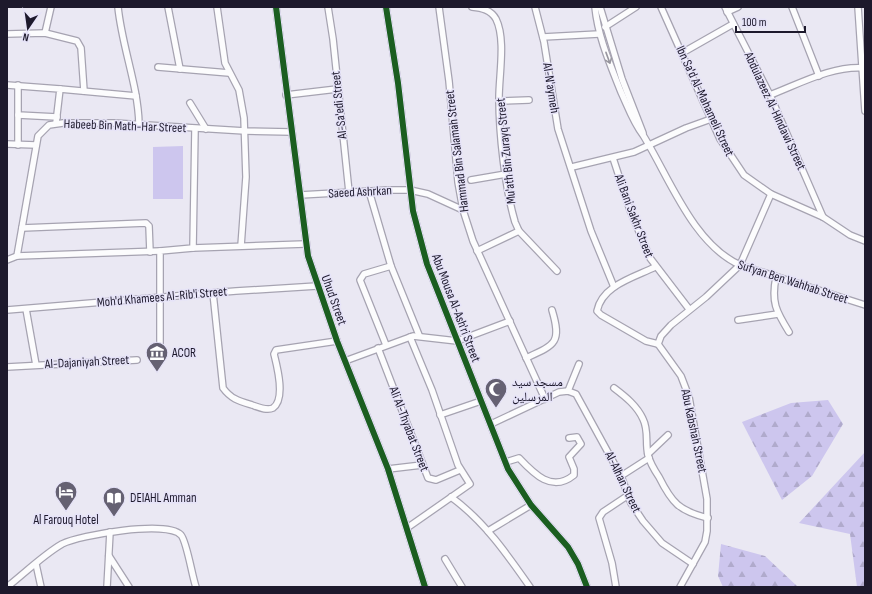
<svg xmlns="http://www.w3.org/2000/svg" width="872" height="594" font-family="'Sofia Sans Condensed','Noto Naskh Arabic',sans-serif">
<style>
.forest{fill:url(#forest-firs)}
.park{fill:#cdc6ee}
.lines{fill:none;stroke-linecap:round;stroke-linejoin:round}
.minor-casing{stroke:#a6a3b1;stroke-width:8}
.minor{stroke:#fcfcfd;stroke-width:5.5}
.cycleway-casing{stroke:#e6e3f8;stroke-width:8}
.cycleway{stroke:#1b5e20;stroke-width:6}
.oneway{stroke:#98969f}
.labels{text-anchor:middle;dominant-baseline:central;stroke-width:3;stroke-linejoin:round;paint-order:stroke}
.street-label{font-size:13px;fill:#1d192c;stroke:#e6e3f8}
.poi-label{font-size:13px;fill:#1d192c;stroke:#e6e3f8;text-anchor:start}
</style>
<defs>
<pattern id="forest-firs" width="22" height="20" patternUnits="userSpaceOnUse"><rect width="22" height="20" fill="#cdc6ee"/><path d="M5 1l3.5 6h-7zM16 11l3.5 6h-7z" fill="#b0aacc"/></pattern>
</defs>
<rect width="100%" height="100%" fill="#eae8f3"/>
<g class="forest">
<polygon points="828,400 843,424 812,476 782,500 742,422 791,403"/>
<polygon points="865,452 865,587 857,587 850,534 799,523"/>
<polygon points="721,544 765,556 798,587 723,587 718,576"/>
</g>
<polygon class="park" points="183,146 183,199 153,199 153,147"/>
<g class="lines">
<g class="minor-casing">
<g id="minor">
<path d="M118,7C122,47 138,85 139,124"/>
<polyline points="168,7 180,69"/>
<polyline points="217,7 225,63 239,90 244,118 246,177 241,246"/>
<polyline points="276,7 308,256 337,341 388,469 425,587"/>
<polyline points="328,7 333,39 349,192"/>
<polyline points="386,7 398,83 413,211 427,264 508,469 531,505 568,547 578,564 587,587"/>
<polyline points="439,7 449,81 458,182 463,210 473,241 545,399"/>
<path d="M472,7C482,8 491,10 496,19C506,39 499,75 499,98C499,134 505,188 515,222L519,231L557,271"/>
<polyline points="535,7 544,42 558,129 591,231 614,287"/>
<path d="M595,7C598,37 610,64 621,92C628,107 633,122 643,135C669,177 693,244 740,265L865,305"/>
<polyline points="600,7 622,79 643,133"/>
<polyline points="661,7 720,139 744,175 771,194 823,217 850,235 865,241"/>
<polyline points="725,7 770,95 823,217"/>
<polyline points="792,7 819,76"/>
<polyline points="858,7 865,111"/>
<polyline points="727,12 738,7"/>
<polyline points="605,27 636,7"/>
<polyline points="45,33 51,7"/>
<polyline points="7,34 45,33 77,41 81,48 84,91"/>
<polyline points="543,37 599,34"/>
<polyline points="682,53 733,24"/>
<polyline points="158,67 229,73"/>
<polyline points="7,85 60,89 56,123"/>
<polyline points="18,85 18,115 57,117"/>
<polyline points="60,89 136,96"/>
<polyline points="286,95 337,89"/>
<path d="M770,95C799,84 833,65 865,68"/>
<polyline points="499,101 529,100"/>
<polyline points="190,103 206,129"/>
<polyline points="18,115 18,145"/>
<polyline points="7,144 36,145"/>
<polyline points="613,158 630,210 650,258 689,309"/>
<polyline points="572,167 634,152 686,128 711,119"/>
<polyline points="471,180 506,174"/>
<polyline points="369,191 391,266 419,335"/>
<polyline points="300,195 389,190 410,190 428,194 463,210"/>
<polyline points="22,228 146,223 149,226 150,252"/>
<polyline points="193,248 305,244"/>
<polyline points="477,251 519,231"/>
<polyline points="17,256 38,136 49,125 63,123 114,123 245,131 291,132"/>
<polyline points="7,260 17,256 160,251"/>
<path d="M655,267C635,277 602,285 597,311L601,315L646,341L658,344"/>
<path d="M776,277C771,302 776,311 789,332"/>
<path d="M213,293L223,388C231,399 239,401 252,405C258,407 267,411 273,408C286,399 277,366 274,354L276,350L337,341"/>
<polyline points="26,309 36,365"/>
<polyline points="7,310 236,291 317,286"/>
<polyline points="738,320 778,314"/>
<polyline points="386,345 360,280 364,274 391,266"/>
<polyline points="378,348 428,478 436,480 460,470"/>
<polyline points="160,354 160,251 193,248 195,129"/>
<path d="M526,358C555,345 562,343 552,310"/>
<polyline points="345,361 413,336 457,341 510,321"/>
<polyline points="7,367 137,360"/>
<path d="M614,388C626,397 637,406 643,419C649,431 645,443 648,455C650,463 655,471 659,477C672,503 679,511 708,518"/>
<polyline points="568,391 579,364"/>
<polyline points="440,415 481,401"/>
<polyline points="491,424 559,392 568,391 576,394 621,476 631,503 643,521 662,543 693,564"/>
<polyline points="648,454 668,435"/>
<path d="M506,462L519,458C534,474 552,493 574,475V469L569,457L581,444L577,437L569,438"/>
<polyline points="388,469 422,465"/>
<polyline points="621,476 649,458"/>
<path d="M451,497C484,521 507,554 530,587"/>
<polyline points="407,528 470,484 458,465 432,390 410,337"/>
<polyline points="488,531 531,505"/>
<polyline points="109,556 129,587"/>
<polyline points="445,559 462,587"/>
<polyline points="36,564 41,587"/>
<path d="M7,587C25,573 43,555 62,544C80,535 167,520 181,535C187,542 192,576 196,587"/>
<polyline points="107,587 110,532"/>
<polyline points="616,587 612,563 599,518 603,512 627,496"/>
<polyline points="680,587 705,542 707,531 707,499 689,397 681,376 658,344 661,336 671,325 706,297 740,265 771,194"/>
</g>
</g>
<use href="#minor" class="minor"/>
<g class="cycleway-casing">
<g id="cycleway">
<polyline points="276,7 308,256 337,341 388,469 425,587"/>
<polyline points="386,7 398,83 413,211 427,264 508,469 531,505 568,547 578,564 587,587"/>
</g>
</g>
<use href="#cycleway" class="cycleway"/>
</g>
<defs><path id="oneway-shaft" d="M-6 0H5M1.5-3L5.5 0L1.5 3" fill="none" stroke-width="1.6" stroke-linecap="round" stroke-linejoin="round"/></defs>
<use class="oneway" href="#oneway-shaft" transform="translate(608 58) rotate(70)"/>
<defs>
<g id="museum-pin" transform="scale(1.15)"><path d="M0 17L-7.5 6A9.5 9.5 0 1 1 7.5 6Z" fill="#656172" stroke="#e6e3f8"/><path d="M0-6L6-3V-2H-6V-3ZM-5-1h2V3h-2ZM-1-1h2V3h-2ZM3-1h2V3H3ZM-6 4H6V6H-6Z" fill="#fff"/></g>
<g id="mosque-pin" transform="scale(1.15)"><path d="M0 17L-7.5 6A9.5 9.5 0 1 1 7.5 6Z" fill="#656172" stroke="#e6e3f8"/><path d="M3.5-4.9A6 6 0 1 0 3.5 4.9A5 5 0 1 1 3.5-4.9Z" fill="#fff"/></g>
<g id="hotel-pin" transform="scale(1.15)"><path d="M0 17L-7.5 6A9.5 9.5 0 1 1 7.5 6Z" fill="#656172" stroke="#e6e3f8"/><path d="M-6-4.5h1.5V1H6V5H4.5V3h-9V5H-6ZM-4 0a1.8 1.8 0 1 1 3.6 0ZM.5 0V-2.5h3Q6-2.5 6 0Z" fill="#fff"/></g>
<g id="library-pin" transform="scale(1.15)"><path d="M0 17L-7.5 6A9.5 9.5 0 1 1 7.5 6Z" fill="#656172" stroke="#e6e3f8"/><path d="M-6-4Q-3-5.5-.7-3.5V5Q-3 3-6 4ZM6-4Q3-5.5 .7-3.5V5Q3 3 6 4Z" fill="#fff"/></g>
</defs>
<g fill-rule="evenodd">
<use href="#museum-pin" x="157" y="353"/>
<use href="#mosque-pin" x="496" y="389"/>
<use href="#hotel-pin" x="66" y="492"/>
<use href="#library-pin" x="114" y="498"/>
</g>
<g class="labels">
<g class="street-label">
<text transform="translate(551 88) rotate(81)">Al-N'aymeh</text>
<text transform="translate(705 101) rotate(65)">Ibn Sa'd Al-Mahameli Street</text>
<text transform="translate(339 105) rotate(-96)">Al-Sa'edi Street</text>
<text transform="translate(775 111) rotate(65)">Abdulazeez Al-Hindawi Street</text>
<text transform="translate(125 126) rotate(2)">Habeeb Bin Math-Har Street</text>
<text transform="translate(457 151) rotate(-97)">Hammad Bin Salamah Street</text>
<text transform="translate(506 151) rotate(-96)">Mu'ath Bin Zurayq Street</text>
<text transform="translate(360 192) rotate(-3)">Saeed Ashrkan</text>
<text transform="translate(634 216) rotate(69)">Ali Bani Sakhr Street</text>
<text transform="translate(793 282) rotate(18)">Sufyan Ben Wahhab Street</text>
<text transform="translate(162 297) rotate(-5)">Moh'd Khamees Al-Rib'i Street</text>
<text transform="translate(334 300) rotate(70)">Uhud Street</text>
<text transform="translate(456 308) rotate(69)">Abu Mousa Al-Ash'ri Street</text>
<text transform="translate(87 362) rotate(-3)">Al-Dajaniyah Street</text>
<text transform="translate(409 429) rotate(69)">Ali Al-Thyabat Street</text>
<text transform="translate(694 431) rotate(78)">Abu Kabshah Street</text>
<text transform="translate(623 482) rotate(64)">Al-Alhan Street</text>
</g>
<g class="poi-label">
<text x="172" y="353">ACOR</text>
<text x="512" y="382">مسجد سيد<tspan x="512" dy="15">المرسلين</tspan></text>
<text x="130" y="498">DEIAHL Amman</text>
<text x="66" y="520" text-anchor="middle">Al Farouq Hotel</text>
</g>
</g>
<rect width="872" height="594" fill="none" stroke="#1d192c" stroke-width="16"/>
<g transform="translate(28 28) rotate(193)" stroke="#e6e3f8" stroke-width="3" paint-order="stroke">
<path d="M0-3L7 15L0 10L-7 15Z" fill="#1d192c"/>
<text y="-6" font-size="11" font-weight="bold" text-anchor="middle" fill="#1d192c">N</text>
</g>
<path d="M736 26v6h69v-6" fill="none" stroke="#1d192c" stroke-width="2"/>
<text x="742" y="26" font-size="12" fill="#1d192c" stroke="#e6e3f8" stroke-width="3" paint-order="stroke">100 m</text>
</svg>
